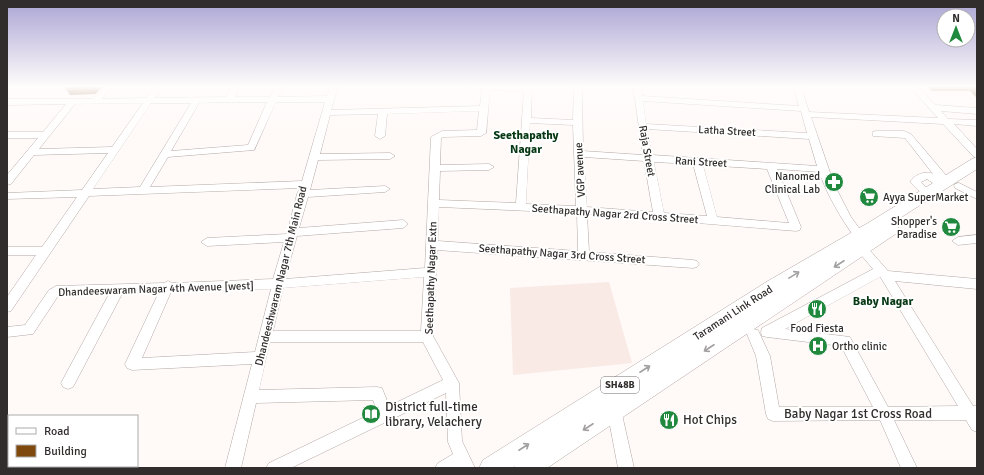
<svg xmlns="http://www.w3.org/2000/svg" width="984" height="475" font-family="Signika,sans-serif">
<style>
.built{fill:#f9eae5}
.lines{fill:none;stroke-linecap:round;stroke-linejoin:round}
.street-casing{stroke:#b2a8a5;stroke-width:1}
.primary-casing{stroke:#b2a8a5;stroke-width:1}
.street{fill:#fff;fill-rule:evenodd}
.primary{fill:#fff;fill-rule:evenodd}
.wall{fill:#6d3e0a}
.shaded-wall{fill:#593208}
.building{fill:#7f480c;stroke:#593208}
.oneway{stroke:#a2a0a0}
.labels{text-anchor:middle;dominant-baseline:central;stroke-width:4;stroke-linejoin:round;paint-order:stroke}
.shield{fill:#fff;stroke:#6f6c6b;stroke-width:1}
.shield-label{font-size:10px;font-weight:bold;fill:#312d2c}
.street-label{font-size:11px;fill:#312d2c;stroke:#fff}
.poi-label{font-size:11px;fill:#312d2c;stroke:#fff;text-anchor:end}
.neighbourhood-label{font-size:12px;font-weight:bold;fill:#063814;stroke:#fff}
.near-poi-label{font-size:13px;fill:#312d2c;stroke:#fff;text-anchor:start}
.near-street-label{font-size:13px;fill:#312d2c;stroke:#fff}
</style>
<rect width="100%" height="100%" fill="#fff9f7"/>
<polygon class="built" points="609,282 632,363 513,375 510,288"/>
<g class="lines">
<g class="street-casing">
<g id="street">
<path d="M105,86H113L102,99L146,98L155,86H163L155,98L226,97L232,86H240L235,97H270L275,86H283L278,97L327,96L330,86H338L331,110L480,106L482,89L469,88L465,86H532L531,118L573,120L574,86H582L583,151L643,155L633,86H641L642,96L799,106L793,86H801L809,112L938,118L909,86H917L936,105L977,108V114L941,111L948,119L977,120V126L954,124L977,149V158L974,157L943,124L811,117L834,184L851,217L864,235L863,238H855C840,217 828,196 819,172L777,169L801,227L800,230L796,231L587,214L589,252L693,260L697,261L699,264L697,267L693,268L437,250L433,336L459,383L462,441L475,468H435L438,463L453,454L448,442L446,393L291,468H266L269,463L377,411L373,400L256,403L241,468H225L252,364L132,370L127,368L125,364L159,292L122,294L73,387L68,389L63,387L61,383L109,294L58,296L33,334L7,337V327L25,325L49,290L56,286L164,283L168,281L172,283L273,279L284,242L207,246L201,242L207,238L287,234L297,194L300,188L89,196L11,311L7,312V297L36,255H7V247H42L77,197L7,199V193L82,190L108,153L34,155L11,184L7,185V175L38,138H7V132H43L66,104L7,105V99H93ZM490,90L524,91L516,203L439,200L440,171L489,170L494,167L489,164L440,165L441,138L444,137L481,136L486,133ZM643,101L801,111L807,133L646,124ZM226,102H267L248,145L171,151L199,103ZM276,102H325L302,181L150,187L168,157L254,150ZM143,103L112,147L39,149L75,104ZM151,103H191L140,187L93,189ZM479,111L477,130L442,131L431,137L425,268L285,279L297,236L403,228L408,224L403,220L299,228L308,197L385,192L390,189L385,186L310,190L318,160L390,159L395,156L390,153L320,154L330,115L378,114L375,136L380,139L385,136L387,114ZM530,123L573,125L576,206L526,204ZM647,129L809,139L817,166L652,155ZM584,157L644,161L653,212L587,207ZM654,162L693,164L707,216L664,213ZM703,165L767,169L789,223L717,217ZM439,207L577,213L578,251L438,241ZM424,277L421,331H273L283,288ZM271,289L255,352L142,358L171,292ZM270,342H423L443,380L389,406L382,388L377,387L259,390Z"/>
<path d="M876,131H904L911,134L950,180L951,182L940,188L927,179L921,182L932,193L927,196L923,195L910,182C914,175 926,170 933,174L905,138L873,136V132Z"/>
<polygon points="959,183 977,192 977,199 955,188 954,186 955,184"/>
<polygon points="977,235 977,243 958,245 952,241 958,237"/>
<path d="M862,245L866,246L888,271L977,279V289L895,281L973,406H977V432L972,430L966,420H894L917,468H901L880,420L773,421L768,419L766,414L756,356L747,334L748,330L753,329L758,330L770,356L779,407H873L841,346L767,337L762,336L761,332L762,328L873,269L856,249L858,246ZM880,277L881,278L958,406L888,407L850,337L785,329Z"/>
<polygon points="614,403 619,405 621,410 634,468 618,468 607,410 609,405"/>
<rect x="7" y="428" width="2" height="14"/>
<polygon points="30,466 46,466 45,468 29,468"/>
</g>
</g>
<g class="primary-casing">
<polygon id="primary" points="977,157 977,169 892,223 897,225 899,229 897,233 547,468 514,468 515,466 512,468 479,468 483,460 768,281 868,223 972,159"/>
</g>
<use href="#street" class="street"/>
<use href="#primary" class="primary"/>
</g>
<g class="wall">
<polygon points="103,86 95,94 70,95 65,88"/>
<polygon points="927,86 977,86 977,98 970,91 932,91"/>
</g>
<polygon class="shaded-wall" points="92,86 103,86 95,94 90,87"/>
<polygon class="building" points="67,86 92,86 90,87 65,88"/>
<defs><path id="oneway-shaft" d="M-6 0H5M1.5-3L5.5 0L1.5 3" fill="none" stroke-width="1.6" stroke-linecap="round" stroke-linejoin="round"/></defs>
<g class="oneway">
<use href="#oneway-shaft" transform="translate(839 264) rotate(147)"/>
<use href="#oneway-shaft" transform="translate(794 275) rotate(-31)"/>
<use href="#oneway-shaft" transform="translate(709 348) rotate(147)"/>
<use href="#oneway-shaft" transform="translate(645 369) rotate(-33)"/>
<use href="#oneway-shaft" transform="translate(588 427) rotate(147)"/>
<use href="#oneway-shaft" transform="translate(524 447) rotate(-33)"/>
</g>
<linearGradient id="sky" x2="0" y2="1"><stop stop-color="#aba5d4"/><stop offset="0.57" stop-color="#fffcfb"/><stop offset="1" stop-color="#fffcfb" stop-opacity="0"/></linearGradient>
<rect width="984" height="152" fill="url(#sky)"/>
<defs>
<g id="pharmacy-disc" transform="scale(1)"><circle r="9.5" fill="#21893e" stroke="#fff"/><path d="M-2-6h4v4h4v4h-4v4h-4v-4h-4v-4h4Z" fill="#fff"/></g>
<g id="supermarket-disc" transform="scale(1)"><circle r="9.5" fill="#21893e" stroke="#fff"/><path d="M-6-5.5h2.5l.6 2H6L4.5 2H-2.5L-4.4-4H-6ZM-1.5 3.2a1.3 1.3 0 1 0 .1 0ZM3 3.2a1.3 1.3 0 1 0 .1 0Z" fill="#fff"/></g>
<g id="restaurant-disc" transform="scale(1)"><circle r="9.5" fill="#21893e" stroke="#fff"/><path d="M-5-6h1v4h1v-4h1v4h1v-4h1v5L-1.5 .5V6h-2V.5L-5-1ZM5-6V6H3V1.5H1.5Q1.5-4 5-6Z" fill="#fff"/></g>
<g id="hospital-disc" transform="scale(1)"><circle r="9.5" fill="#21893e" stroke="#fff"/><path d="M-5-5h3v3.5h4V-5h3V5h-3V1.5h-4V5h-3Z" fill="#fff"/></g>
<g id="library-disc" transform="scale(1)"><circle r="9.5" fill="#21893e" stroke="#fff"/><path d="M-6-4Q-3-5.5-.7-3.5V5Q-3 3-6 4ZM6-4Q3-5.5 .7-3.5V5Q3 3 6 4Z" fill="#fff"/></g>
</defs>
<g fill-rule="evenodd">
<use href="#pharmacy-disc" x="834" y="182"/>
<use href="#supermarket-disc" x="869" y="197"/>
<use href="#supermarket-disc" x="951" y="227"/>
<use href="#restaurant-disc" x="817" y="309"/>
<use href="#hospital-disc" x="818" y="346"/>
<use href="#library-disc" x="371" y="414"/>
<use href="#restaurant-disc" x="669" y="420"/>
</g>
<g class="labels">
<rect class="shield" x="601" y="377" width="38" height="16" rx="3"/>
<g class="shield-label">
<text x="620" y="385">SH48B</text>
</g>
<g class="street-label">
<text transform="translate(727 131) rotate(3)">Latha Street</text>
<text transform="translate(647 151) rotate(80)">Raja Street</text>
<text transform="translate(701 162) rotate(3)">Rani Street</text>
<text transform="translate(580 170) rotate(-93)">VGP avenue</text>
<text transform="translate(615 214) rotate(4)">Seethapathy Nagar 2rd Cross Street</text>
<text transform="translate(562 254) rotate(4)">Seethapathy Nagar 3rd Cross Street</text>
<text transform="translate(281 276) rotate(-76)">Dhandeeshwaram Nagar 7th Main Road</text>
<text transform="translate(431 278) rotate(-88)">Seethapathy Nagar Extn</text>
<text transform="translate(156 289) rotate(-2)">Dhandeeswaram Nagar 4th Avenue [west]</text>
<text transform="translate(733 313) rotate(-33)">Taramani Link Road</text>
</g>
<g class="poi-label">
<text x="820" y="176">Nanomed<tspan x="820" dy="13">Clinical Lab</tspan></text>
<text x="883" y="197" text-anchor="start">Ayya SuperMarket</text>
<text x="937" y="221">Shopper's<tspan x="937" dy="13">Paradise</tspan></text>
<text x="817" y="328" text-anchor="middle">Food Fiesta</text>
<text x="832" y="346" text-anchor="start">Ortho clinic</text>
</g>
<g class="neighbourhood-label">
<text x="526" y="135">Seethapathy<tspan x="526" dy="14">Nagar</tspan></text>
<text x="883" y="301">Baby Nagar</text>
</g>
<g class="near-poi-label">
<text x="385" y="407">District full-time<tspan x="385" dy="15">library, Velachery</tspan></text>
<text x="683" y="420">Hot Chips</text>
</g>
<g class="near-street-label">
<text x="858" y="414">Baby Nagar 1st Cross Road</text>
</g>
</g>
<rect width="984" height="475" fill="none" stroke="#312d2c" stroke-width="16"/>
<rect x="8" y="415" width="130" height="52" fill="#ffffff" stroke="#adabab"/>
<rect x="16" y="428" width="20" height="6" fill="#ffffff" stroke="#adabab"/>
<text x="44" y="435" font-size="12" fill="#312d2c">Road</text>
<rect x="16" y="445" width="20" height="12" fill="#7f480c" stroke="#adabab"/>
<text x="44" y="455" font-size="12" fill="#312d2c">Building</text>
<g transform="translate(956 28)"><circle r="19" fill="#ffffff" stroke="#adabab"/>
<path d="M0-3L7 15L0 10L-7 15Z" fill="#21893e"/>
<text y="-6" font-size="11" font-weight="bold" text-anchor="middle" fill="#312d2c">N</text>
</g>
</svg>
